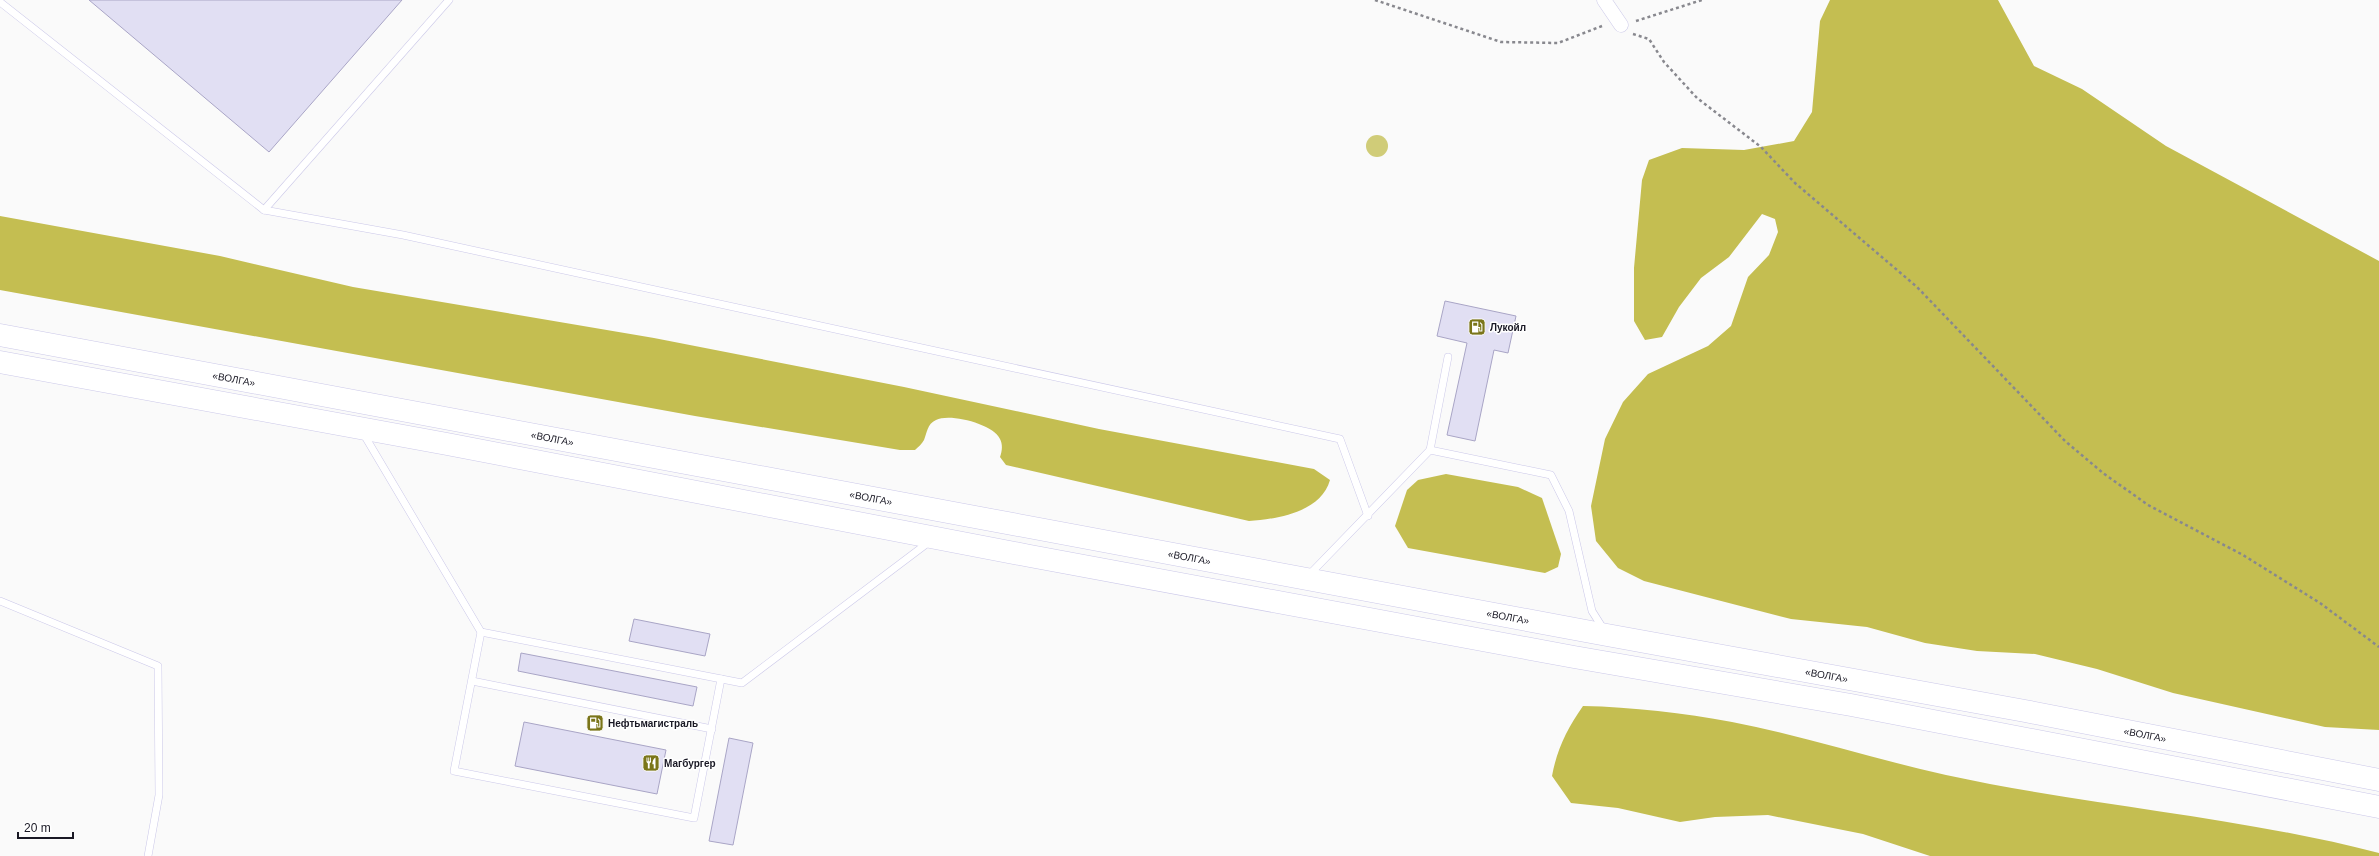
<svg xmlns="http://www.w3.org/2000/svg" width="2379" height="856" font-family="Arial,sans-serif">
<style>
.green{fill:#d0cc78}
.forest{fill:#c4be51}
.building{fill:#e1dff3;stroke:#a9a5c6}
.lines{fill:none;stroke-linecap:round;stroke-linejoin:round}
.service-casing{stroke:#cbc8e9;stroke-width:8}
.minor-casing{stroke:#cbc8e9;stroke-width:15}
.trunk-casing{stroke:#cbc8e9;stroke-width:23}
.path{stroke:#88888e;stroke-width:2.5;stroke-dasharray:3 3;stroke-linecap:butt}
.service{stroke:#fff;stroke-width:7}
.minor{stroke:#fff;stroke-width:14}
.trunk{stroke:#fff;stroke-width:22}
.labels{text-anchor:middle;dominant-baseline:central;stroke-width:3;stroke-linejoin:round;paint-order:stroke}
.poi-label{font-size:10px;font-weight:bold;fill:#191824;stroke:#fff;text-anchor:start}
.street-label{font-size:10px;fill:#191824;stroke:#fff}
</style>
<rect width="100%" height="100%" fill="#fafafa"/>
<circle class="green" cx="1377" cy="146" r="11"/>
<g class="forest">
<polygon points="1830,0 1998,0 2034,66 2082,89 2166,146 2379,261 2379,730 2325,727 2173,693 2097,669 2035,654 1977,651 1925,643 1867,627 1791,619 1644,581 1618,568 1596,541 1591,506 1605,439 1623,402 1648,374 1708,346 1731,326 1748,277 1769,255 1778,232 1775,219 1762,214 1729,257 1701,278 1679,307 1662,337 1645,340 1634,321 1634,268 1642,180 1649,160 1682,148 1744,150 1794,141 1812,112 1820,21"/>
<path d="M0,216L220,256L353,287L654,338L904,387L1099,429L1314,469L1330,480C1321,512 1278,519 1249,521L1006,465L1000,457C1002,451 1003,445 1000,439C993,424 950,413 936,420C927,424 927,433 924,440C922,444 918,447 915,450H900L695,416L0,290Z"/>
<polygon points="1446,474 1518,487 1542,498 1561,554 1558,567 1545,573 1408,548 1395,526 1407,490 1418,480"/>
<path d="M1583,706C1633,707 1683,713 1732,722C1804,736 1874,759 1946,775C2089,806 2237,816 2379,853V856H1930L1863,834L1768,815L1715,817L1680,822L1618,808L1571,803L1552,776C1557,749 1567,729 1583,706Z"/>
</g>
<g class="building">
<polygon points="89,0 402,0 269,152"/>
<polygon points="1445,301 1516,316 1508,353 1494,350 1475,441 1447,435 1467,343 1437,336"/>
<polygon points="634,619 710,634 705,656 629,641"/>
<polygon points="521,653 697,687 693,706 518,671"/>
<polygon points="524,722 666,750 657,794 515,766"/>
<polygon points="729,738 753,743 733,845 709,841"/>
</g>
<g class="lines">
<g class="service-casing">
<g id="service">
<polyline points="0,2 264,210 403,235 1340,439 1368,516"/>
<polyline points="264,210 449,0"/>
<polyline points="363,433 481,632 742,683 929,542"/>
<polyline points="1430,450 1448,357"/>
<polyline points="1308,576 1430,450 1551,475 1569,511 1592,611 1604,630"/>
<polyline points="0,601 158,666 159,795 148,856"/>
<polyline points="481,632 454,771 694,818 721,679"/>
<polyline points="472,681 712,729"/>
</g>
</g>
<g class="minor-casing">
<polyline id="minor" points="1604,0 1621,25"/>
</g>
<g class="trunk-casing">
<g id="trunk">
<path id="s1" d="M0,335L1607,635L2025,711L2379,780"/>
<polyline points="0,362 447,444 1030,556 1574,657 1851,705 2379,807"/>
</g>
</g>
<g class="path">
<polyline points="1375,0 1501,42 1558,43 1602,26"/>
<polyline points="1636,21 1702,0"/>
<polyline points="1633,34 1649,39 1664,62 1697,98 1761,147 1795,183 1917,287 2065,441 2103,473 2148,505 2243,555 2320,603 2379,647"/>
</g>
<use href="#service" class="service"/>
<use href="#minor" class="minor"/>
<use href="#trunk" class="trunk"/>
</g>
<defs>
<g id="fuel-square" transform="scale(0.9)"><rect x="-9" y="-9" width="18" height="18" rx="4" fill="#7a7519" stroke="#fff"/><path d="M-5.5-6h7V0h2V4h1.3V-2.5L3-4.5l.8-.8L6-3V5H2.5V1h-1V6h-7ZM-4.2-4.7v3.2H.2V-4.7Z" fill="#fff"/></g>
<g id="restaurant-square" transform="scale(0.9)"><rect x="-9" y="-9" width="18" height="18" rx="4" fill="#7a7519" stroke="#fff"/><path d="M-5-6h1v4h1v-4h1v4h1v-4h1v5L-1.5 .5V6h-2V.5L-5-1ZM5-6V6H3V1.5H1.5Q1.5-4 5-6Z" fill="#fff"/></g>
</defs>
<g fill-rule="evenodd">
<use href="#fuel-square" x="1477" y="327"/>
<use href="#fuel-square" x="595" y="723"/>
<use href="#restaurant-square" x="651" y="763"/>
</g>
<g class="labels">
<g class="poi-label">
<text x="1490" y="327">Лукойл</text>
<text x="608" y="723">Нефтьмагистраль</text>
<text x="664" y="763">Магбургер</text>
</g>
<g class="street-label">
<text stroke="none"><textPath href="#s1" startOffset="238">«ВОЛГА»</textPath></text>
<text stroke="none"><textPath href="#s1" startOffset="562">«ВОЛГА»</textPath></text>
<text stroke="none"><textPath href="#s1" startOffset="886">«ВОЛГА»</textPath></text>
<text stroke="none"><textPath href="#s1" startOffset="1210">«ВОЛГА»</textPath></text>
<text stroke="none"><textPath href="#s1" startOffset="1534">«ВОЛГА»</textPath></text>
<text stroke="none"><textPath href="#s1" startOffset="1858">«ВОЛГА»</textPath></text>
<text stroke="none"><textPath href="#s1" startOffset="2182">«ВОЛГА»</textPath></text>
</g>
</g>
<path d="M18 832v6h55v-6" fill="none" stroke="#191824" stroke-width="2"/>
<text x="24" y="832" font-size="12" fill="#191824" stroke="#ffffff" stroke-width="3" paint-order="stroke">20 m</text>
</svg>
